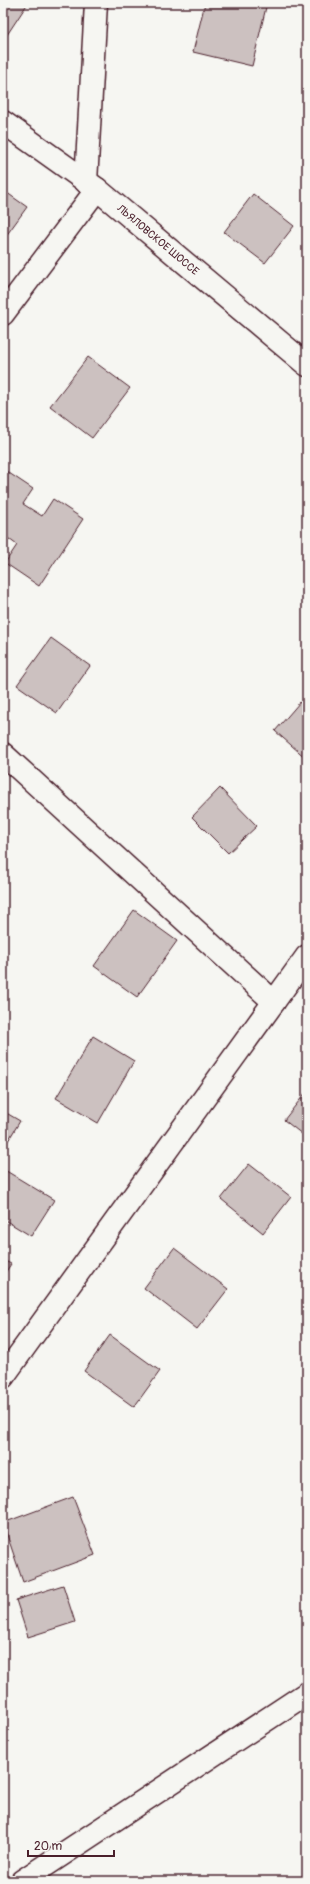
<svg xmlns="http://www.w3.org/2000/svg" width="310" height="1884" font-family="Pangolin,sans-serif">
<style>
.building{fill:#ccc1c0;stroke:#4a1f2b}
.lines{fill:none;stroke-linecap:round;stroke-linejoin:round}
.minor-casing{stroke:#4a1f2b;stroke-width:25}
.minor{stroke:#f6f6f2;stroke-width:22}
.labels{text-anchor:middle;dominant-baseline:central;stroke-width:3;stroke-linejoin:round;paint-order:stroke}
.street-label{font-size:11px;fill:#4a1f2b;stroke:#f6f6f2}
</style>
<rect width="100%" height="100%" fill="#f6f6f2"/>
<filter id="ink" filterUnits="userSpaceOnUse"><feTurbulence type="fractalNoise" baseFrequency=".025" numOctaves="2"/><feDisplacementMap in="SourceGraphic" scale="8" xChannelSelector="R" yChannelSelector="G"/><feConvolveMatrix kernelMatrix="1 2 1 2 8 2 1 2 1" color-interpolation-filters="sRGB"/></filter>
<g filter="url(#ink)">
<g class="building">
<polygon points="3,3 28,3 3,41"/>
<polygon points="205,3 267,3 252,66 193,52"/>
<polygon points="3,190 27,207 3,240"/>
<polygon points="253,194 294,226 265,263 224,232"/>
<polygon points="88,357 130,388 92,438 50,406"/>
<polygon points="3,469 33,489 23,504 42,516 53,499 83,519 39,586 5,563 17,545 5,536 3,539"/>
<polygon points="51,638 90,666 57,713 17,685"/>
<polygon points="300,702 307,708 307,759 275,731"/>
<polygon points="220,788 257,826 228,853 192,817"/>
<polygon points="134,910 177,941 137,997 94,966"/>
<polygon points="93,1036 134,1061 98,1123 56,1098"/>
<polygon points="307,1091 307,1138 284,1120"/>
<polygon points="3,1111 20,1121 3,1149"/>
<polygon points="249,1164 291,1197 263,1233 221,1199"/>
<polygon points="3,1169 54,1200 31,1236 3,1219"/>
<polygon points="174,1248 228,1289 197,1329 144,1288"/>
<polygon points="3,1260 11,1264 3,1276"/>
<polygon points="110,1335 160,1371 134,1407 84,1371"/>
<polygon points="73,1497 95,1555 23,1582 3,1523"/>
<polygon points="63,1585 75,1622 28,1637 16,1600"/>
</g>
<g class="lines">
<g class="minor-casing">
<g id="minor">
<polyline points="3,122 97,189 307,365"/>
<polyline points="86,182 96,3"/>
<polyline points="3,314 97,189"/>
<polyline points="3,754 274,1002"/>
<polyline points="3,1377 307,956"/>
<polyline points="22,1881 307,1693"/>
</g>
</g>
<use href="#minor" class="minor"/>
</g>
</g>
<g class="labels">
<g class="street-label">
<text transform="translate(158 240) rotate(40)">ЛЬЯЛОВСКОЕ ШОССЕ</text>
</g>
</g>
<rect width="310" height="1884" fill="none" stroke="#f6f6f2" stroke-width="16"/>
<rect x="8" y="8" width="294" height="1868" fill="none" stroke="#4a1f2b" stroke-width="1.5" filter="url(#ink)"/>
<path d="M28 1850v6h86v-6" fill="none" stroke="#4a1f2b" stroke-width="2"/>
<text x="34" y="1850" font-size="12" fill="#4a1f2b" stroke="#f6f6f2" stroke-width="3" paint-order="stroke">20 m</text>
</svg>
